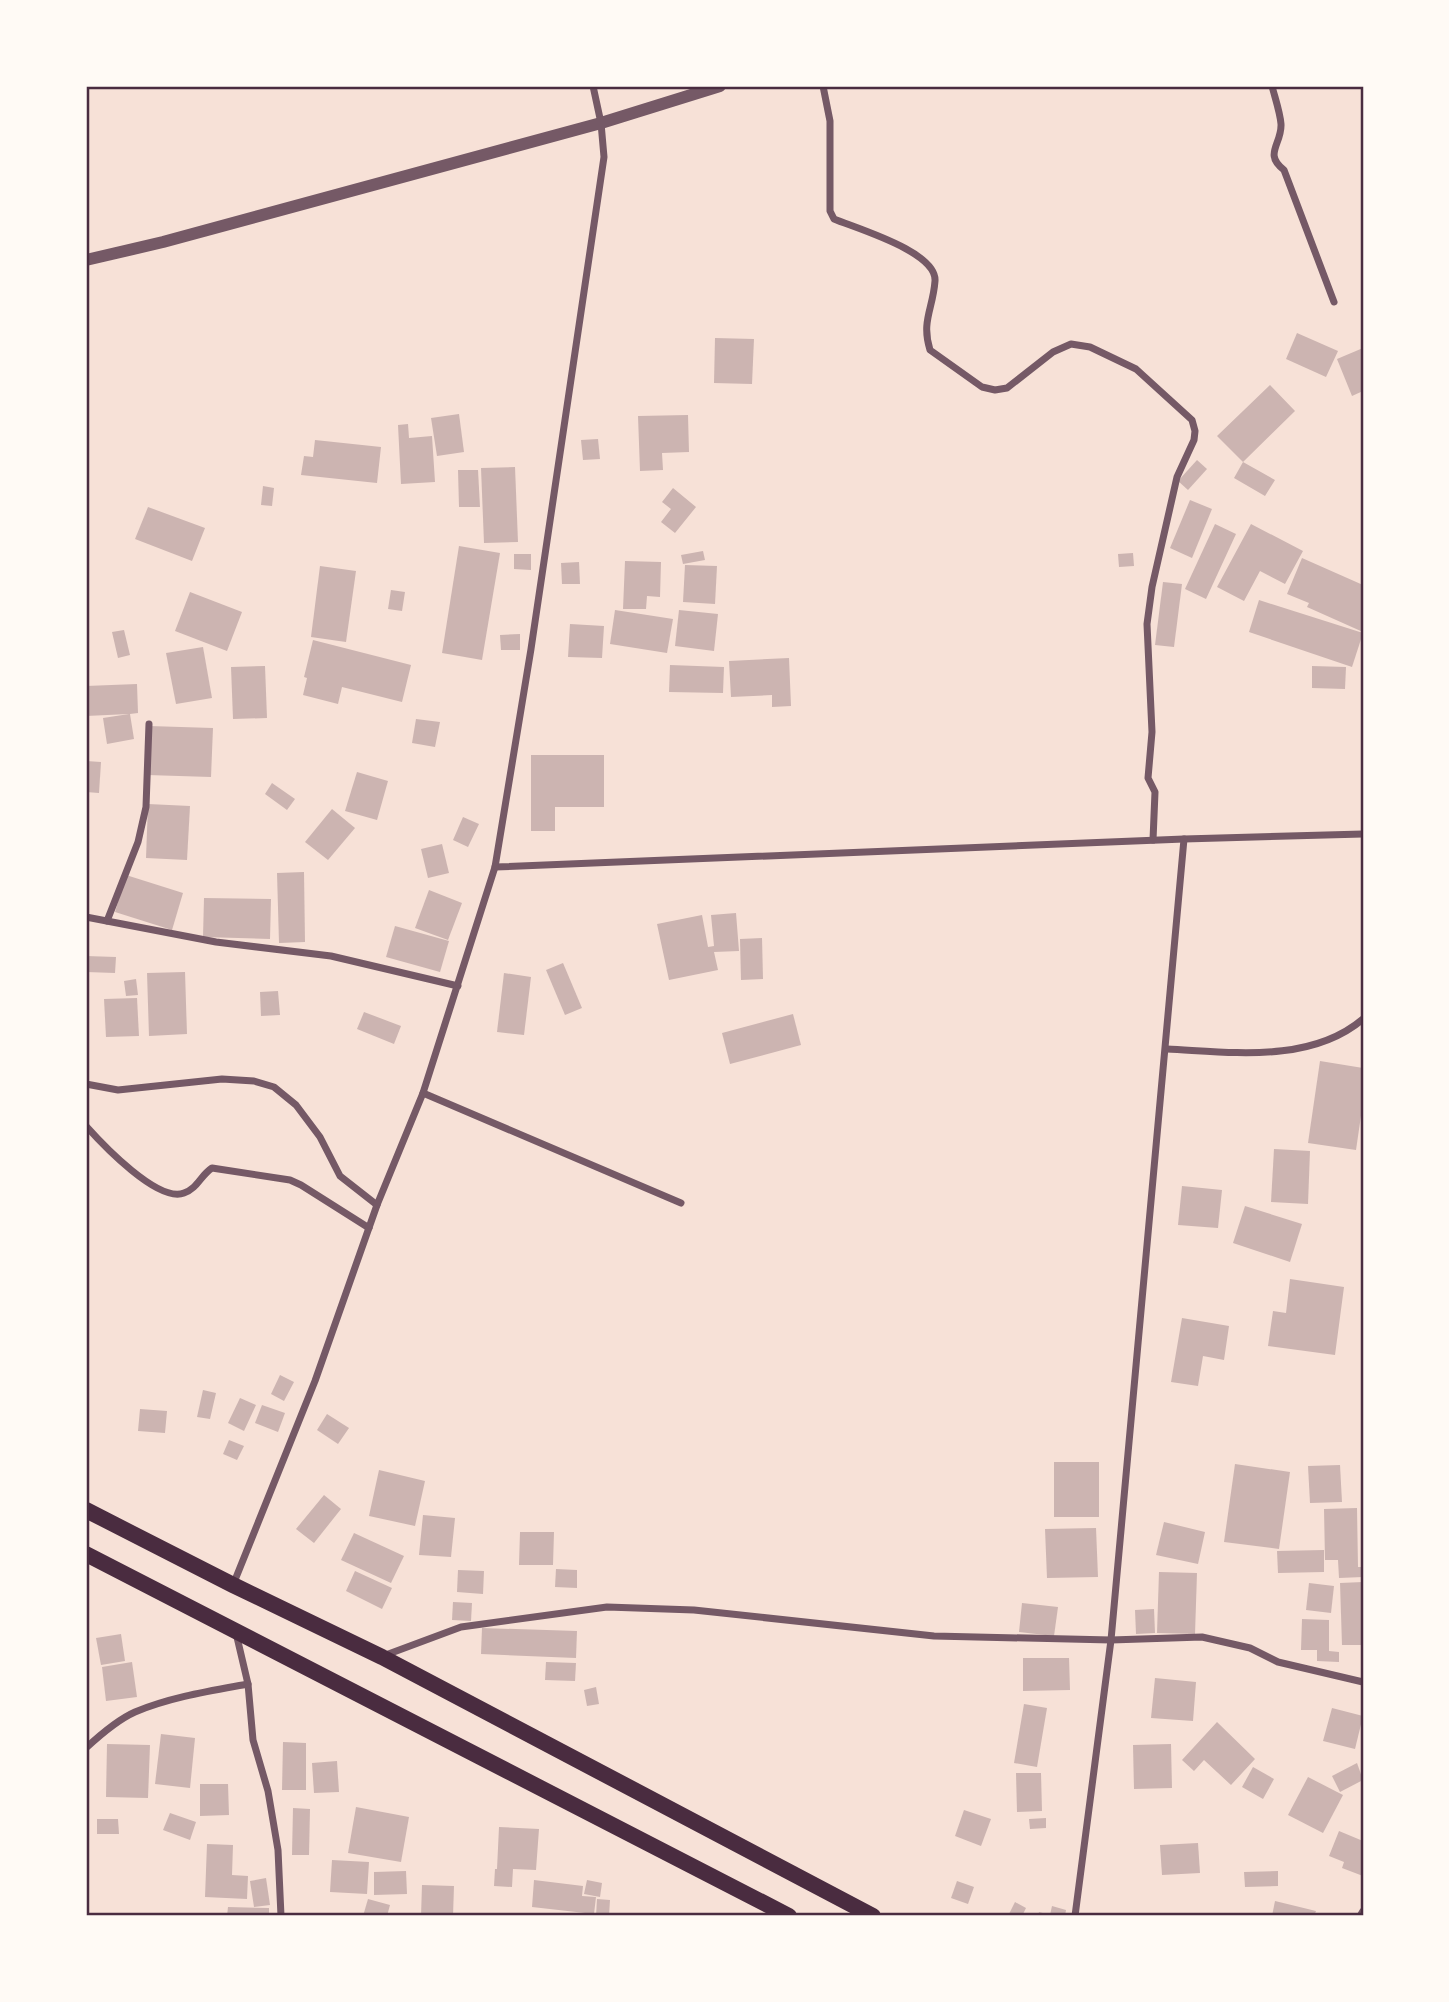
<svg xmlns="http://www.w3.org/2000/svg" width="1449" height="2002" font-family="Bitter,serif">
<style>
.building{fill:#ccb4b1}
.lines{fill:none;stroke-linecap:round;stroke-linejoin:round}
.minor{stroke:#755966;stroke-width:7}
.tertiary{stroke:#755966;stroke-width:12}
.trunk{stroke:#4a2c40;stroke-width:16}
.neatline{fill:none;stroke:#4a2c40;stroke-width:2.5}
</style>
<rect width="100%" height="100%" fill="#f7e1d7"/>
<g class="building">
<polygon points="1297,333 1338,351 1326,377 1286,359"/>
<polygon points="715,338 754,339 752,384 714,383"/>
<polygon points="1363,348 1363,391 1352,396 1337,359"/>
<polygon points="1270,385 1295,411 1243,462 1275,480 1265,496 1234,478 1243,462 1217,436"/>
<polygon points="459,414 464,452 437,456 431,418"/>
<polygon points="688,415 689,452 662,453 663,470 640,471 638,416"/>
<polygon points="408,424 409,438 432,436 435,482 401,484 398,425"/>
<polygon points="598,439 600,459 583,460 581,440"/>
<polygon points="315,440 381,447 377,483 301,475 304,456 313,457"/>
<polygon points="1197,460 1207,469 1188,490 1178,481"/>
<polygon points="515,467 518,542 484,543 481,468"/>
<polygon points="458,470 478,470 480,507 459,507"/>
<polygon points="263,486 274,488 272,506 261,505"/>
<polygon points="673,488 696,507 675,533 661,522 671,509 662,502"/>
<polygon points="1190,500 1212,509 1192,558 1170,548"/>
<polygon points="148,507 205,528 192,561 135,539"/>
<polygon points="1215,524 1236,534 1206,599 1185,589"/>
<polygon points="1251,524 1303,551 1285,584 1260,571 1244,601 1217,587"/>
<polygon points="459,546 500,553 482,660 442,653"/>
<polygon points="703,551 705,560 683,564 681,555"/>
<polygon points="1133,553 1134,566 1119,567 1118,554"/>
<polygon points="514,554 531,554 531,570 514,569"/>
<polygon points="1302,558 1363,585 1363,632 1307,607 1309,603 1287,594"/>
<polygon points="625,561 661,562 660,597 647,596 646,609 623,609"/>
<polygon points="579,562 580,584 562,584 561,563"/>
<polygon points="685,565 717,566 715,604 683,602"/>
<polygon points="320,566 356,571 346,642 311,637"/>
<polygon points="1163,582 1182,584 1174,647 1155,645"/>
<polygon points="391,590 405,592 402,611 388,609"/>
<polygon points="190,592 242,612 227,651 175,631"/>
<polygon points="1259,600 1363,633 1352,667 1249,632"/>
<polygon points="615,610 673,619 667,653 610,644"/>
<polygon points="679,610 718,614 714,651 675,646"/>
<polygon points="570,624 604,626 602,658 568,657"/>
<polygon points="124,630 130,655 118,658 112,632"/>
<polygon points="520,634 520,650 501,650 500,635"/>
<polygon points="313,640 411,665 402,702 342,687 338,704 303,695 307,678 304,677"/>
<polygon points="203,647 212,698 176,704 166,653"/>
<polygon points="789,658 791,706 772,707 772,695 731,697 729,661"/>
<polygon points="670,665 724,667 723,693 669,692"/>
<polygon points="265,666 267,718 233,719 231,667"/>
<polygon points="1312,666 1346,667 1345,689 1312,688"/>
<polygon points="137,684 138,713 130,714 134,739 107,744 103,718 129,714 86,716 86,686"/>
<polygon points="416,719 440,722 435,747 412,743"/>
<polygon points="149,726 213,728 211,777 147,775"/>
<polygon points="531,755 604,755 604,807 555,807 555,831 531,831"/>
<polygon points="86,761 101,762 99,793 86,792"/>
<polygon points="357,772 388,781 377,820 345,811"/>
<polygon points="272,783 295,799 287,810 265,794"/>
<polygon points="148,804 190,806 187,860 146,858"/>
<polygon points="332,809 355,828 328,860 305,842"/>
<polygon points="463,817 479,824 468,847 453,840"/>
<polygon points="442,844 449,873 428,878 421,849"/>
<polygon points="304,872 305,942 279,943 277,873"/>
<polygon points="126,875 183,893 172,930 115,912"/>
<polygon points="429,890 462,903 448,940 415,928"/>
<polygon points="204,898 271,899 270,939 203,937"/>
<polygon points="736,913 739,951 714,952 718,970 669,980 657,924 702,915 708,947 714,946 711,915"/>
<polygon points="395,926 449,941 440,972 386,957"/>
<polygon points="762,938 763,979 741,980 740,939"/>
<polygon points="86,956 116,957 115,973 86,972"/>
<polygon points="563,963 582,1008 565,1015 546,970"/>
<polygon points="185,972 187,1034 149,1036 147,973"/>
<polygon points="504,973 531,977 524,1035 497,1032"/>
<polygon points="136,979 138,995 126,996 124,981"/>
<polygon points="278,991 280,1015 261,1016 260,992"/>
<polygon points="137,998 139,1036 106,1037 104,999"/>
<polygon points="364,1012 401,1026 394,1044 357,1029"/>
<polygon points="793,1014 801,1045 730,1064 722,1033"/>
<polygon points="1320,1061 1363,1068 1363,1102 1356,1150 1308,1143"/>
<polygon points="1274,1149 1310,1151 1308,1204 1271,1202"/>
<polygon points="1182,1186 1222,1190 1218,1228 1178,1225"/>
<polygon points="1245,1206 1302,1224 1290,1262 1233,1243"/>
<polygon points="1290,1279 1344,1287 1335,1355 1268,1346 1273,1311 1286,1313"/>
<polygon points="1182,1318 1229,1326 1224,1360 1203,1356 1198,1386 1171,1382"/>
<polygon points="280,1375 294,1382 284,1401 271,1394"/>
<polygon points="203,1390 216,1393 210,1419 197,1417"/>
<polygon points="240,1398 256,1405 244,1431 228,1423"/>
<polygon points="262,1405 285,1413 278,1432 255,1423"/>
<polygon points="140,1409 167,1411 165,1433 138,1431"/>
<polygon points="327,1414 349,1428 338,1444 317,1430"/>
<polygon points="229,1440 244,1446 237,1460 223,1454"/>
<rect x="1054" y="1462" width="45" height="55"/>
<polygon points="1235,1464 1290,1472 1279,1549 1224,1542"/>
<polygon points="1340,1465 1342,1502 1310,1503 1308,1466"/>
<polygon points="379,1470 425,1481 415,1526 369,1516"/>
<polygon points="324,1495 341,1509 314,1543 296,1529"/>
<polygon points="1357,1508 1358,1567 1363,1567 1363,1577 1339,1578 1338,1560 1325,1560 1324,1509"/>
<polygon points="423,1515 455,1518 451,1557 419,1555"/>
<polygon points="1164,1522 1205,1532 1198,1564 1156,1555"/>
<polygon points="1096,1528 1098,1577 1047,1578 1045,1529"/>
<polygon points="520,1532 554,1532 553,1565 519,1565"/>
<polygon points="354,1533 404,1556 391,1583 341,1560"/>
<polygon points="1324,1550 1324,1572 1278,1573 1277,1551"/>
<polygon points="556,1569 577,1570 577,1588 555,1587"/>
<polygon points="458,1570 484,1571 483,1594 457,1592"/>
<polygon points="355,1571 392,1588 382,1609 346,1591"/>
<polygon points="1159,1572 1197,1573 1195,1634 1157,1633"/>
<polygon points="1363,1582 1363,1645 1342,1645 1340,1583"/>
<polygon points="1309,1583 1334,1586 1331,1613 1306,1610"/>
<polygon points="453,1602 472,1603 471,1621 452,1620"/>
<polygon points="1022,1603 1058,1607 1054,1636 1019,1632"/>
<polygon points="1154,1609 1155,1633 1136,1634 1135,1610"/>
<polygon points="1302,1619 1329,1620 1329,1651 1339,1652 1339,1662 1317,1661 1317,1650 1301,1650"/>
<polygon points="482,1628 577,1631 576,1658 481,1654"/>
<polygon points="121,1634 125,1661 101,1665 96,1638"/>
<polygon points="1023,1658 1069,1658 1070,1690 1023,1691"/>
<polygon points="132,1662 137,1697 106,1701 102,1667"/>
<polygon points="546,1662 576,1663 575,1681 545,1680"/>
<polygon points="1155,1678 1196,1682 1193,1721 1151,1718"/>
<polygon points="596,1687 599,1704 587,1706 584,1690"/>
<polygon points="1024,1704 1047,1708 1037,1767 1014,1763"/>
<polygon points="1332,1708 1363,1716 1355,1749 1323,1741"/>
<polygon points="1217,1722 1255,1759 1231,1785 1204,1760 1194,1771 1182,1760"/>
<polygon points="161,1734 195,1738 190,1788 155,1784"/>
<polygon points="283,1742 306,1743 306,1790 282,1790"/>
<polygon points="107,1744 150,1745 148,1798 106,1797"/>
<polygon points="1171,1744 1172,1788 1134,1789 1133,1745"/>
<polygon points="337,1761 339,1792 314,1793 312,1763"/>
<polygon points="1357,1763 1363,1780 1340,1792 1332,1776"/>
<polygon points="1253,1767 1274,1779 1263,1799 1242,1787"/>
<polygon points="1016,1773 1041,1773 1042,1811 1017,1812"/>
<polygon points="1308,1777 1343,1795 1323,1833 1288,1815"/>
<polygon points="200,1784 228,1784 229,1815 200,1816"/>
<polygon points="356,1807 409,1817 401,1862 348,1853"/>
<polygon points="293,1808 310,1809 309,1855 292,1855"/>
<polygon points="964,1810 991,1819 981,1846 955,1836"/>
<polygon points="170,1813 196,1822 190,1840 163,1830"/>
<polygon points="1046,1818 1046,1828 1030,1829 1029,1819"/>
<polygon points="97,1819 118,1819 119,1834 97,1834"/>
<polygon points="499,1827 539,1829 536,1870 513,1869 512,1887 494,1886 495,1869 497,1869"/>
<polygon points="1339,1831 1363,1841 1363,1876 1342,1868 1344,1862 1329,1856"/>
<polygon points="1198,1843 1200,1873 1162,1875 1160,1845"/>
<polygon points="207,1844 233,1845 232,1875 248,1876 247,1899 205,1897"/>
<polygon points="332,1860 369,1862 367,1894 330,1892"/>
<polygon points="406,1871 407,1894 374,1895 374,1872"/>
<polygon points="1278,1871 1278,1886 1245,1887 1244,1872"/>
<polygon points="266,1878 270,1905 254,1907 250,1881"/>
<polygon points="534,1880 583,1886 582,1896 596,1897 594,1914 532,1907"/>
<polygon points="587,1880 602,1883 600,1897 584,1894"/>
<polygon points="957,1881 974,1887 968,1904 951,1898"/>
<polygon points="422,1885 454,1886 453,1916 421,1916"/>
<polygon points="368,1899 390,1905 387,1916 363,1916"/>
<polygon points="597,1899 610,1900 609,1916 596,1916"/>
<polygon points="1275,1901 1316,1911 1314,1916 1272,1916"/>
<polygon points="1015,1902 1026,1908 1022,1916 1008,1916"/>
<polygon points="1052,1906 1066,1910 1065,1916 1038,1916 1039,1912 1050,1915"/>
<polygon points="228,1907 269,1908 269,1916 227,1916"/>
</g>
<g class="lines">
<g class="minor">
<path d="M823,86L830,121V211L834,219C858,229 937,252 935,281C933,309 921,321 930,350L982,387L995,390L1007,388L1053,352L1071,344L1090,347L1136,369L1192,420L1195,431L1194,440L1177,477L1152,587L1147,624L1152,732L1148,778L1155,792L1153,840"/>
<path d="M1272,86C1275,98 1280,112 1281,124C1282,144 1263,154 1284,170L1334,302"/>
<polyline points="495,867 1184,839 1363,834"/>
<polyline points="86,917 216,942 331,956 458,986"/>
<polyline points="107,921 138,842 146,807 149,724"/>
<path d="M1167,1049C1231,1052 1310,1064 1363,1019"/>
<polyline points="86,1084 118,1090 222,1079 254,1081 274,1087 296,1105 320,1137 340,1176 377,1205"/>
<polyline points="423,1093 681,1203"/>
<path d="M86,1126C103,1145 158,1203 184,1193C198,1188 200,1176 212,1168L290,1180L301,1185L369,1228"/>
<polyline points="233,1585 315,1381 377,1205 423,1093 495,867 531,649 604,157 601,123 593,86"/>
<polyline points="236,1633 248,1684 253,1740 268,1791 278,1850 281,1916"/>
<polyline points="383,1656 461,1627 607,1607 694,1610 934,1636 1111,1640 1202,1637 1250,1648 1278,1662 1363,1682"/>
<path d="M86,1748C100,1735 117,1720 135,1712C171,1697 210,1691 248,1684"/>
<polyline points="1075,1916 1111,1640 1184,839"/>
<polyline points="1360,1916 1363,1911"/>
</g>
<polyline class="tertiary" points="86,260 163,242 601,123 720,86"/>
<g class="trunk">
<polyline points="86,1510 233,1585 382,1657 873,1916"/>
<polyline points="86,1554 789,1916"/>
</g>
</g>
<rect width="1449" height="2002" fill="none" stroke="#fffaf5" stroke-width="175"/>
<rect x="88" y="88" width="1274" height="1826" class="neatline"/>
</svg>
